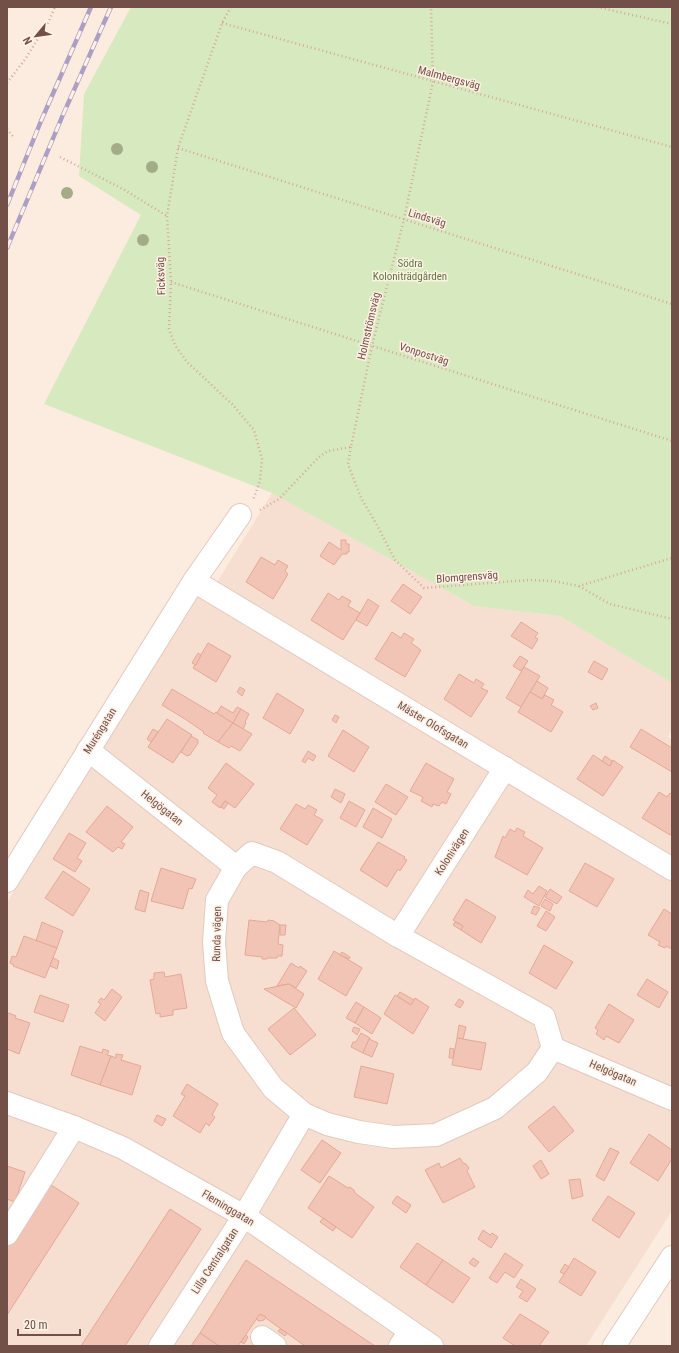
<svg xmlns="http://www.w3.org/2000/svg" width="679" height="1353" font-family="'Roboto Condensed',sans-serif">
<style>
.residential{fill:#f6dfd0}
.green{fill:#d7e9be}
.building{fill:#f2c4b6;stroke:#e4a897}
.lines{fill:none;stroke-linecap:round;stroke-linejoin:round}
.minor-casing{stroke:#e2c9be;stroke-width:24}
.path{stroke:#d6a89a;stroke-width:2.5;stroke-dasharray:1 3;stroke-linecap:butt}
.minor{stroke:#fff;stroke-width:22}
.rail-casing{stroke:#ad9fc4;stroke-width:4.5}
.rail{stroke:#fff1e5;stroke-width:3;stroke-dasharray:9;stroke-linecap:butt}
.tree{fill:#a3ac87}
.labels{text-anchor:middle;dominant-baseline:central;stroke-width:3;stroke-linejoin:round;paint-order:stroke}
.street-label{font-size:11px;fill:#724f47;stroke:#fff1e5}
.park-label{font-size:11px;fill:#5a783f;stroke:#fff1e5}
</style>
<rect width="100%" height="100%" fill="#fcecdf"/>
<polygon class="residential" points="272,493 474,606 560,616 672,683 672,729 668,737 672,740 672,1211 586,1346 7,1346 7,903 193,581 211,592"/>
<polygon class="green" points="131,7 672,7 672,683 560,616 474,606 272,493 44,404 141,215 79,176 84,94"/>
<g class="building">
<polygon points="341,540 346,540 346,544 349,544 349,552 347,552 347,554 342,554 334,565 320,556 329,542 341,550"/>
<polygon points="261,557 275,565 278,560 288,566 285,571 288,574 273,599 246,582"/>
<polygon points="403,584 422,597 410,614 391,601"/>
<polygon points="328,593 339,600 342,596 351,601 348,606 360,613 343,640 311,620"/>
<polygon points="368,599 379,606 367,626 356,620"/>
<polygon points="521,622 538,633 535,637 538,639 532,649 511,636"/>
<polygon points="392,632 401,638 404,633 414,639 411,643 421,650 405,677 375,659"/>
<polygon points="208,643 231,656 216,682 193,668"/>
<polygon points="198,653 201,655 196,665 192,663"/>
<polygon points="520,656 528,661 521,671 513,666"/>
<polygon points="594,661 608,669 602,680 588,672"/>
<polygon points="524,667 540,676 521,707 506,698"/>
<polygon points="459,674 474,683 476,679 484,684 481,688 488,691 471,717 444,699"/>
<polygon points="537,681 548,688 542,699 530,692"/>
<polygon points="240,687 245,690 242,696 237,692"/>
<polygon points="172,689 214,714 216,712 233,723 218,742 203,733 204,732 185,719 162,705"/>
<polygon points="530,692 542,699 545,695 554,700 551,705 563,712 551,732 518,712"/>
<polygon points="277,693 304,710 290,734 263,718"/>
<polygon points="596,703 598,708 593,710 590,706"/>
<polygon points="221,706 233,713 237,707 241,709 233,723 217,713"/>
<polygon points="241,709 249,714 245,722 246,723 243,729 233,723"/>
<polygon points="335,715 339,717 336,723 332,720"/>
<polygon points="167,719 192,735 173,763 148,747"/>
<polygon points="233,723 252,734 240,751 231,746 229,748 218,742"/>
<polygon points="153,729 158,732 151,742 147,739"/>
<polygon points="641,729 672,748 672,772 630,747"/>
<polygon points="343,730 369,747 354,772 328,756"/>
<polygon points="191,736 198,740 198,743 190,755 187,756 181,752"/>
<polygon points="308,751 316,756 313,761 308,758 305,763 302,761"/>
<polygon points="593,755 610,766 613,760 623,767 603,796 577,779"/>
<polygon points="605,756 612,761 610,766 602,761"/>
<polygon points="226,763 254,784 235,808 225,801 220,808 212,802 217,795 208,788"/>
<polygon points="426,763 454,779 447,792 451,794 446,804 442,802 439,806 433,804 432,807 421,801 423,797 410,791"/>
<polygon points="386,784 408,797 396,815 375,802"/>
<polygon points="335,789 345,794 341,803 331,797"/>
<polygon points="659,792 667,797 670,793 672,794 672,832 670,835 642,818"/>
<polygon points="225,801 228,803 224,809 221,807"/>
<polygon points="349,801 365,810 356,827 340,818"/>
<polygon points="296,804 305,809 308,805 317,810 314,815 323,820 307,845 280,829"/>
<polygon points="107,806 133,827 121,842 125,844 122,849 118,847 113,852 86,832"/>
<polygon points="373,808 392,819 382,838 363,827"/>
<polygon points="517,828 525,832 523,836 543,848 527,875 495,857 503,836 505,838 510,829 515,832"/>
<polygon points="69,833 86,843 77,858 82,861 75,872 53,859"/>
<polygon points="378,842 405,857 404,859 407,860 400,871 398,869 387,887 360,870"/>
<polygon points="585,863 614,879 597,907 569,891"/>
<polygon points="161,868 196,879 192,889 189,888 183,909 151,901"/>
<polygon points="63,871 90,889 73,916 45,898"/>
<polygon points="539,886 547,891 539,906 524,897 528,890 533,894"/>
<polygon points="550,889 562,897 557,904 545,897"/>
<polygon points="140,890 149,893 145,912 135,909"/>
<polygon points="466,899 496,917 481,943 461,930 463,926 453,920"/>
<polygon points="545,899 553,904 550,911 541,906"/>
<polygon points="534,906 540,908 536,915 531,913"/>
<polygon points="664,909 672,914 672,949 666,946 665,948 658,945 660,942 648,935"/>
<polygon points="546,911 555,917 546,931 537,926"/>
<polygon points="249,920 267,922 268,920 274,921 280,925 278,944 283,945 282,956 277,956 277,958 268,958 267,959 262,959 262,957 245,955"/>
<polygon points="42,922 63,931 57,948 36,941"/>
<polygon points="455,922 463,926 461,930 453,925"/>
<polygon points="280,925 286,925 285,935 280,935"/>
<polygon points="24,936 57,948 45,978 13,966 14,965 10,963 12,956 16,957"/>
<polygon points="544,945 573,962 556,989 529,973"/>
<polygon points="334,951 362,968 346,996 318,979"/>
<polygon points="342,952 350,957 349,959 340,955"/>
<polygon points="53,958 59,961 57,969 50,966"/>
<polygon points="291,963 299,968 300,966 307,971 296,988 289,984 277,986"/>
<polygon points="164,972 165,977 181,974 187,1008 173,1010 173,1015 160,1017 160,1013 156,1014 150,980 154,979 154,973"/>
<polygon points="647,979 668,992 659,1008 637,995"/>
<polygon points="289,984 304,994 296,1008 264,989"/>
<polygon points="112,989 122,997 105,1021 95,1013 101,1004 98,1002 101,998 104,1000"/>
<polygon points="400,992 414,1000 411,1005 397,996"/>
<polygon points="40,995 69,1005 63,1022 34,1012"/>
<polygon points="395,995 411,1005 415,998 429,1007 413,1034 384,1014"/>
<polygon points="459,999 464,1002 460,1008 455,1005"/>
<polygon points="356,1002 364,1007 355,1023 346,1018"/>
<polygon points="609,1004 634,1020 619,1043 606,1036 604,1040 596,1034 598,1030 595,1028"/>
<polygon points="364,1007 381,1018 372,1034 355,1023"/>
<polygon points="294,1008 316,1035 290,1055 268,1029"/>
<polygon points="9,1013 16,1016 15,1018 30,1023 19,1054 7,1049 7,1015"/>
<polygon points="459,1025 466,1027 463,1039 457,1038"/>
<polygon points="354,1027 360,1029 357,1035 352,1031"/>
<polygon points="361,1033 370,1038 363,1053 351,1047 353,1042 356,1042"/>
<polygon points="457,1038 486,1043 481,1070 452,1065"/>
<polygon points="369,1039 378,1043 372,1057 363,1053"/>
<polygon points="80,1046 102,1053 103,1049 109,1051 107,1055 111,1056 100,1085 71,1075"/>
<polygon points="450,1048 454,1049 453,1058 449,1058"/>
<polygon points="116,1054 123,1055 121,1060 141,1066 132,1095 100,1085 111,1056 116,1058"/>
<polygon points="361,1066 394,1074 387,1104 354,1097"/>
<polygon points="187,1084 218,1104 212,1115 215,1117 209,1126 206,1123 200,1133 173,1116 185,1096 181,1094"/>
<polygon points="554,1106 574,1131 549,1152 528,1127"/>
<polygon points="157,1115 166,1119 162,1126 154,1121"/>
<polygon points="649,1134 672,1150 672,1159 658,1181 630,1163"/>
<polygon points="322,1140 341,1153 320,1183 301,1170"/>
<polygon points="610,1148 619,1152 604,1181 596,1176"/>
<polygon points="460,1158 463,1163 466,1164 469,1168 467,1171 475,1187 443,1203 425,1170 439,1163 441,1168"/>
<polygon points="541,1160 549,1174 541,1179 533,1166"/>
<polygon points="7,1166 25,1172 15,1202 7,1199"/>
<polygon points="329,1176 348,1188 350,1187 354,1190 355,1193 374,1207 352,1238 308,1208"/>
<polygon points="580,1179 583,1196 572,1199 569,1180"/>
<polygon points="48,1183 79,1203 7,1315 7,1247"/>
<polygon points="397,1196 411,1205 406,1213 392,1203"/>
<polygon points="608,1196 635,1213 619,1238 592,1220"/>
<polygon points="170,1209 201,1229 125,1346 81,1346"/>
<polygon points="323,1218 336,1227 333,1231 320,1222"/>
<polygon points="483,1230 490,1235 492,1233 498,1237 491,1248 478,1239"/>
<polygon points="417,1243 443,1260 426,1285 400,1267"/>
<polygon points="505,1253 523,1265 514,1278 505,1272 497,1283 489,1278"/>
<polygon points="473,1258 479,1262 475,1267 469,1263"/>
<polygon points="574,1258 596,1272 581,1296 559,1282"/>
<polygon points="246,1260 375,1346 305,1346 260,1314 238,1346 219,1346 200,1333"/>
<polygon points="443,1260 470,1278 453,1303 426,1285"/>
<polygon points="565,1264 569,1267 564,1274 560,1272"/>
<polygon points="521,1279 536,1289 527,1302 519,1297 523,1291 516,1287"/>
<polygon points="260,1314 266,1317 264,1320 259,1321 256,1319"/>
<polygon points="520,1314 549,1332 539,1346 515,1346 503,1338"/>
<polygon points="280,1329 287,1333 285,1336 278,1331"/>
<polygon points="200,1333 219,1346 191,1346"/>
<polygon points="246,1335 248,1337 244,1344 241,1342"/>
</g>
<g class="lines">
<g class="minor-casing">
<g id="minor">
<polyline points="194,581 672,869"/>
<polyline points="88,750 236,867"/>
<polygon points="252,853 277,862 398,936 544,1017 553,1048 537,1072 495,1108 436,1135 393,1137 359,1132 327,1124 304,1114 273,1088 233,1033 217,981 214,942 217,900 236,867"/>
<polyline points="7,881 194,581 240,515"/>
<polyline points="398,936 505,768"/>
<polyline points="553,1048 672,1099"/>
<polyline points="7,1103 74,1127 123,1148 244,1216 432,1346"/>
<polyline points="7,1234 74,1127"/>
<polyline points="262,1337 275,1346"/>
<polyline points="160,1346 244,1216 304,1114"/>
<polyline points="400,1346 410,1331"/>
<polyline points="614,1346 672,1257"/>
</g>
</g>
<g class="path">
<polyline points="231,7 222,23 178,148 167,216 171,282 169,329 175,345 187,362 233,405 254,430 262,459 260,481 253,500"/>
<polyline points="597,7 672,24"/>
<polyline points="222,23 672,147"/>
<polyline points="7,83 26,58 49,21 55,7"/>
<polyline points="7,129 14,138"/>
<polyline points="178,148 672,304"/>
<polyline points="60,157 123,189 167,216"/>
<polyline points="171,282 672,441"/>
<polyline points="351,447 348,464 361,498 377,525 395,560 424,588 529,580 553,581 579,586 672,558"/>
<polyline points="260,510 279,499 319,457 328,451 351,447 372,346 404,219 433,82 431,7"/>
<polyline points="579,586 610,604 672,619"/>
</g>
<use href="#minor" class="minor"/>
<g class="rail-casing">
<g id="rail">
<polyline points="7,205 41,121 91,7"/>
<polyline points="7,248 62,117 111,7"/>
</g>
</g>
<use href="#rail" class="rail"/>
</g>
<g class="tree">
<circle cx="117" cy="149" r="6"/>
<circle cx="152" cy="167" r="6"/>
<circle cx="67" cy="193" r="6"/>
<circle cx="143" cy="240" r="6"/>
</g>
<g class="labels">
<g class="street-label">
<text transform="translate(449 78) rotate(15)">Malmbergsväg</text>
<text transform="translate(427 218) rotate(17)">Lindsväg</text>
<text transform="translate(161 276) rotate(-92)">Ficksväg</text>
<text transform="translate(369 326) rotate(-77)">Holmströmsväg</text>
<text transform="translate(424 354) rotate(18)">Vonpostväg</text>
<text transform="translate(467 577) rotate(-4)">Blomgrensväg</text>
<text transform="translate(433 725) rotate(31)">Mäster Olofsgatan</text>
<text transform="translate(100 731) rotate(-58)">Muréngatan</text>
<text transform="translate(162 808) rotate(38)">Helgögatan</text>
<text transform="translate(452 852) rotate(-57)">Kolonivägen</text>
<text transform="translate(217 934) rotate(-89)">Runda vägen</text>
<text transform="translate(613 1073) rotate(23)">Helgögatan</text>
<text transform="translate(228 1208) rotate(31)">Fleminggatan</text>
<text transform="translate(215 1261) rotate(-57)">Lilla Centralgatan</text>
</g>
<g class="park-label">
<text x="410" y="263">Södra<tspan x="410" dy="13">Koloniträdgården</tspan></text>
</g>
</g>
<rect width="679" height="1353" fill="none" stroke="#724f47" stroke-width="16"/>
<g transform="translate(36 36) rotate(241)" stroke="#fff1e5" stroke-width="3" paint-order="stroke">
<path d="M0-3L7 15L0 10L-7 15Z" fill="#724f47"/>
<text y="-6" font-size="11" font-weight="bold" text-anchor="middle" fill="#724f47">N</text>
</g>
<path d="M18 1329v6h62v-6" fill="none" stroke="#724f47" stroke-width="2"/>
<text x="24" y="1329" font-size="12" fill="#724f47" stroke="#fff1e5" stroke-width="3" paint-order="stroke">20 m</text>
</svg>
